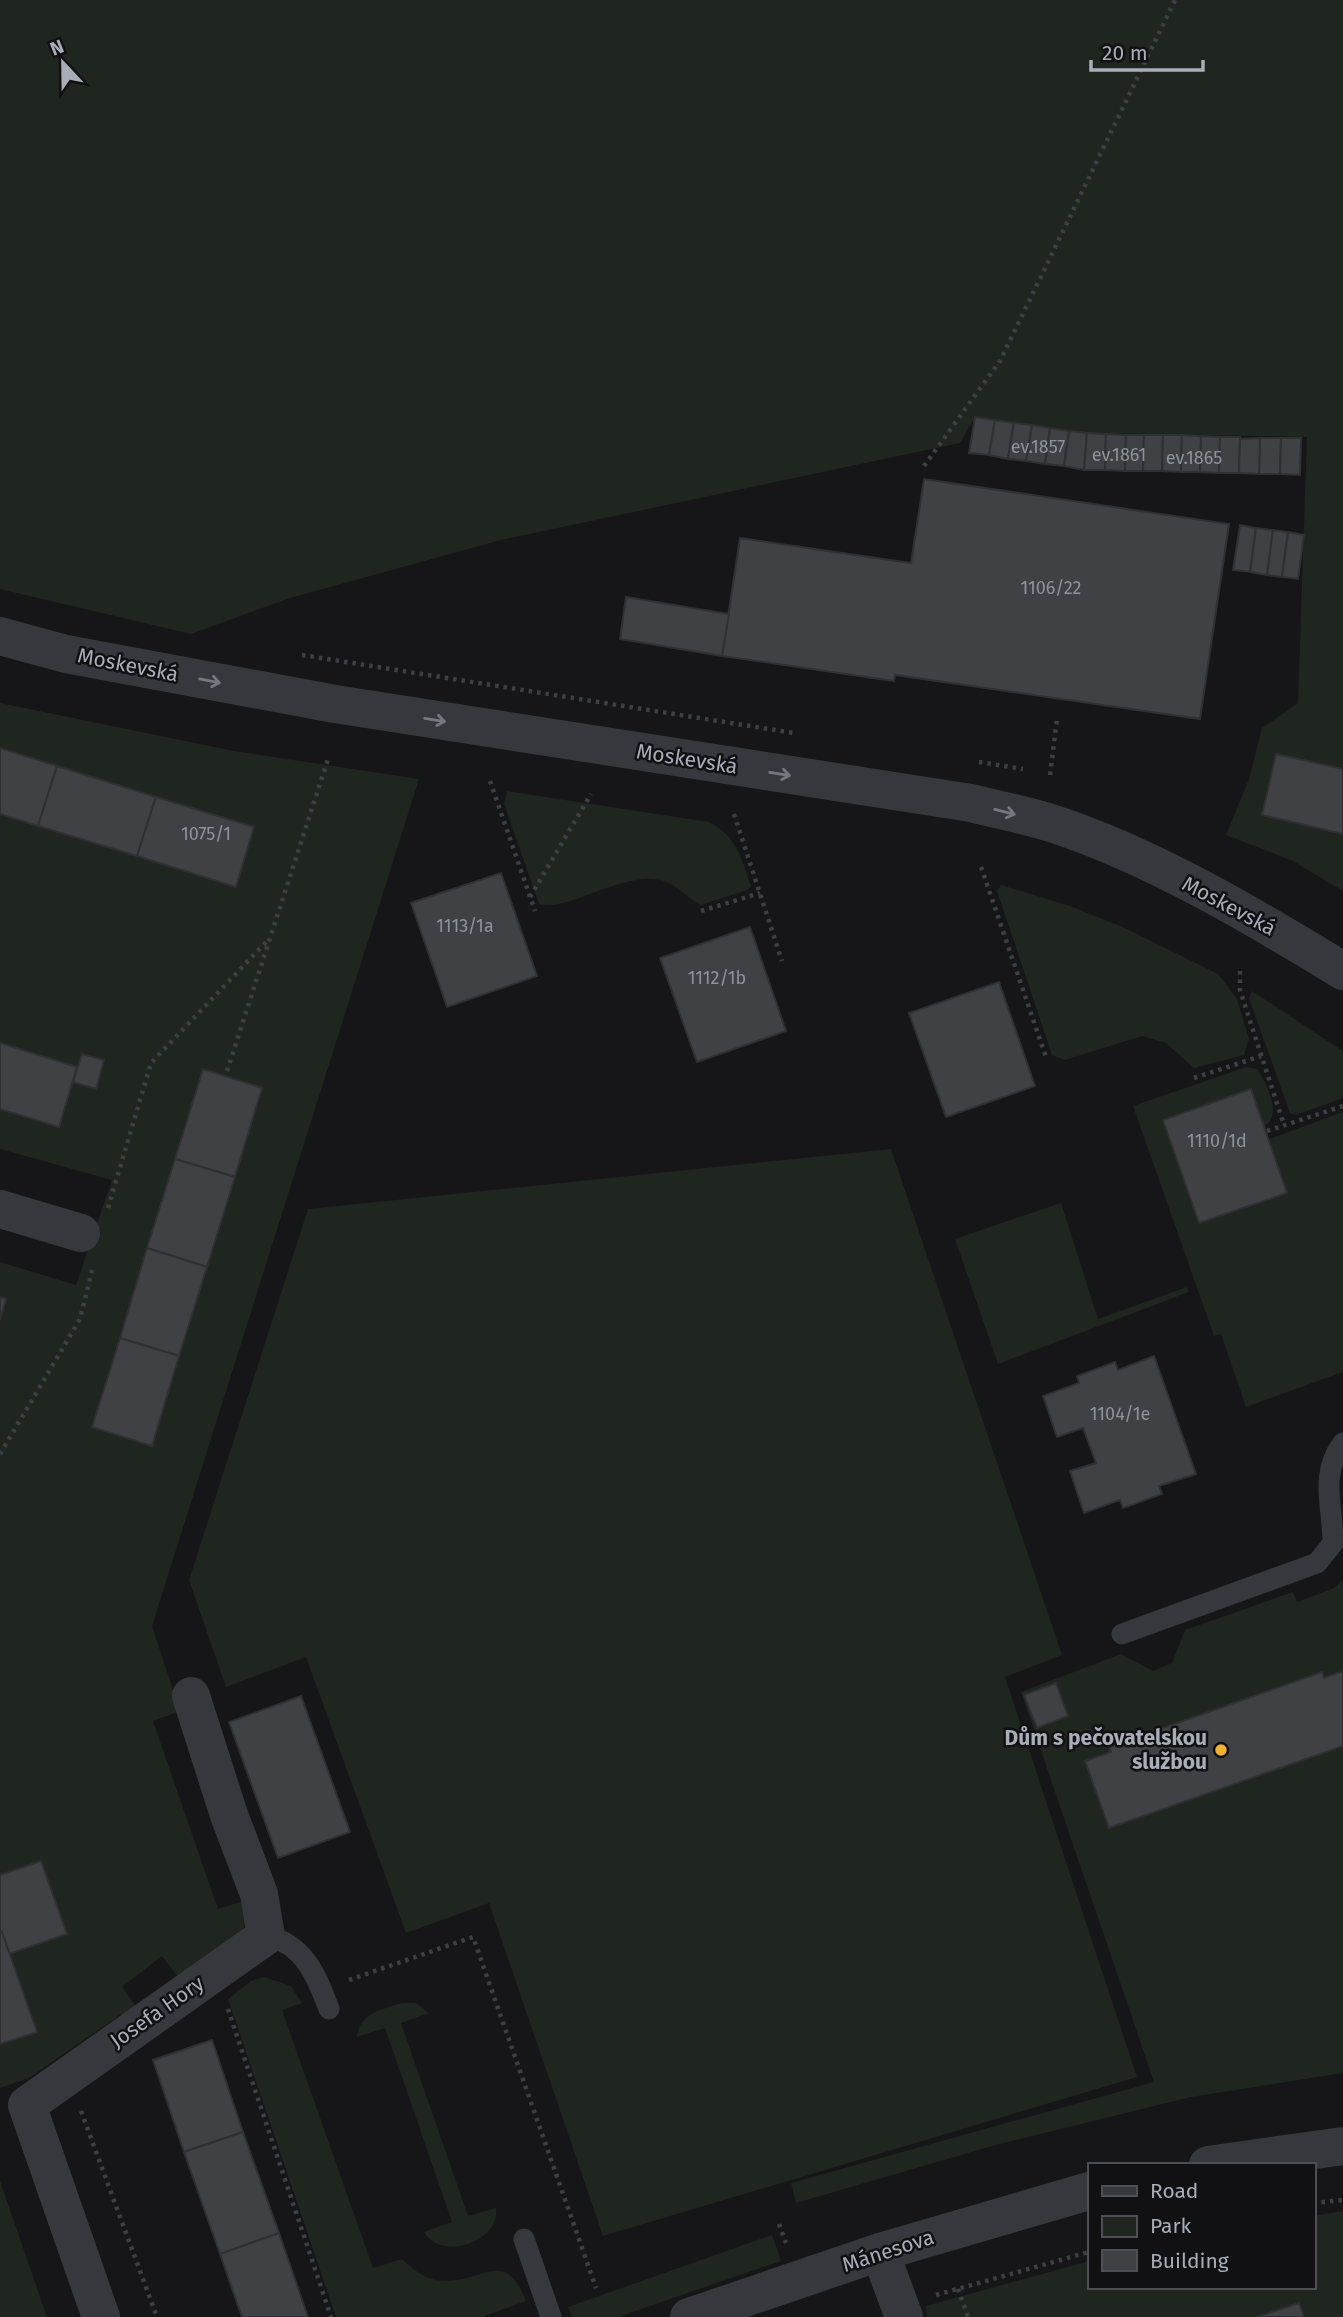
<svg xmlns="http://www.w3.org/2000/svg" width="1343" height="2317" font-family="'Fira Sans',sans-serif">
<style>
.green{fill:#1e261f}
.building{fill:#404145;stroke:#303034;stroke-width:2}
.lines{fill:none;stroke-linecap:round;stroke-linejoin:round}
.path{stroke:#3d3f44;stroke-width:4.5;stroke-dasharray:3.5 5;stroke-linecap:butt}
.lane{stroke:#37383d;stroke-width:21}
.street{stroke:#37383d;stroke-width:38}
.oneway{stroke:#757881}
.poi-dot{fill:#f2b134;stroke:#111113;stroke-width:2.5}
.labels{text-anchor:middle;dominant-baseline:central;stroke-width:5;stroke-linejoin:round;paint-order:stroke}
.number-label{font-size:18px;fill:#8e929b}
.street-label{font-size:21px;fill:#a8adb8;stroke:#111113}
.poi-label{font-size:21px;font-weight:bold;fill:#a8adb8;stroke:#111113;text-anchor:end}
</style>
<rect width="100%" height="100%" fill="#161618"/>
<g class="green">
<polygon points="0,0 1343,0 1343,891 1293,861 1226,835 1249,779 1262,728 1298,703 1307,437 1087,433 975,417 960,443 501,540 290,598 191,634 0,589"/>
<polygon points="0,703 234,751 419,779 152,1626 180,1711 153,1721 218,1909 246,1900 246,1919 242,1935 181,1981 162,1956 122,1987 140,2012 126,2022 121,2014 29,2078 0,2088 0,1262 76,1285 112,1180 0,1149"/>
<path d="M507,791L709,822C736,835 742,859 751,886L747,890L701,905C686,898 678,884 660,880C624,871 564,913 539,904L504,804Z"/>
<polygon points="1001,885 1070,906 1125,928 1218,974 1237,999 1249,1039 1244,1055 1194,1068 1166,1043 1142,1036 1065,1060 1052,1055 997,891"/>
<polygon points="1252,991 1343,1051 1343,1098 1296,1115 1290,1113 1249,998"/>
<path d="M1246,1067L1257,1069C1267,1083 1283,1116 1264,1126L1251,1089L1163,1120L1199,1223L1287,1193L1269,1139L1343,1112V1372L1246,1407L1221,1334L1214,1336L1133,1106Z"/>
<polygon points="891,1149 1062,1655 1005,1677 1137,2077 603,2236 489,1903 406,1933 306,1657 226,1687 189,1580 308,1209"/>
<polygon points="1061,1203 1098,1319 1187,1287 1189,1292 998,1364 955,1239"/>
<polygon points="1343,1580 1343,2073 1191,2097 992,2146 796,2203 791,2183 1154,2082 1021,1692 1121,1654 1153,1671 1172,1663 1185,1630 1293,1592 1297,1602 1334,1588"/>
<path d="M264,1977L291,1986L302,2003L282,2010L373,2268L402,2259C415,2271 427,2281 445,2281C482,2282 506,2247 526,2301L482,2317H336L228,1999L251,1981Z"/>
<path d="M402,2003H416L429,2013L401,2023L468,2216L496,2208C500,2242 442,2262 424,2232L452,2222L385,2028L357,2037C359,2013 383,2009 402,2003Z"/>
<polygon points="0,2181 47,2317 0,2317"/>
<polygon points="1343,2211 1343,2317 927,2317 926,2306 1089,2261 1089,2287 1313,2287 1313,2216"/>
<polygon points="772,2235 781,2261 618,2317 572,2317 568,2307"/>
</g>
<g class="building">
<polygon points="975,417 995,420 989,455 969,453"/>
<polygon points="995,420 1014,423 1008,459 989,455"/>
<polygon points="1014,423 1032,425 1026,461 1008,459"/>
<polygon points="1032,425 1050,428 1045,464 1026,461"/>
<polygon points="1050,428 1069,431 1064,466 1045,464"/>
<polygon points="1069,431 1087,433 1084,470 1064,466"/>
<polygon points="1087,433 1106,434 1105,470 1084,470"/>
<polygon points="1106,434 1126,435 1125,471 1105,470"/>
<polygon points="1126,435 1144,435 1143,471 1125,471"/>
<polygon points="1144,435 1163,435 1162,471 1143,471"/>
<polygon points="1163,435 1182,435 1181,472 1162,471"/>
<polygon points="1182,435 1201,436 1200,472 1181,472"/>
<polygon points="1201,436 1220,437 1219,473 1200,472"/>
<polygon points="1220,437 1240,437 1239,473 1219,473"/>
<polygon points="1260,438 1281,438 1280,474 1259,474"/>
<polygon points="1260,438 1259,474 1239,473 1240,439"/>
<polygon points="1281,438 1301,438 1300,475 1280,474"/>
<polygon points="924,479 1229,524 1200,719 895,675 894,681 722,656 740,538 911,563"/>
<polygon points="1240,525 1256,528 1250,572 1233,570"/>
<polygon points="1256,528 1273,530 1267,575 1250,572"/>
<polygon points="1273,530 1288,532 1282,577 1267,575"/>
<polygon points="1288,532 1304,535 1298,579 1282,577"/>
<polygon points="626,597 729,614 722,656 620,639"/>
<polygon points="0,748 57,766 38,826 0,814"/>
<polygon points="1276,754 1343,769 1343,834 1262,815"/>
<polygon points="57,766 156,797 137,856 38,826"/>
<polygon points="156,797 254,827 236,887 137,856"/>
<polygon points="501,873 537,976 447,1007 411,903"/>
<polygon points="750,927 786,1031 697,1062 660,958"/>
<polygon points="999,982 1035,1086 946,1117 909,1013"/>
<polygon points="0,1043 77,1067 59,1127 0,1109"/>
<polygon points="82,1054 104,1060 96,1089 73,1082"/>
<polygon points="203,1069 262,1088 235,1177 175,1159"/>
<polygon points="1251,1089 1287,1193 1199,1223 1163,1120"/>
<polygon points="175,1159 235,1177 207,1267 147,1248"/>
<polygon points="147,1248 207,1267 179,1356 120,1338"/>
<polygon points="0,1297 6,1299 0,1320"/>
<polygon points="120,1338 179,1356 152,1446 92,1427"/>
<polygon points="1154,1356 1196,1474 1159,1486 1162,1494 1123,1508 1120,1500 1084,1513 1070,1471 1096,1463 1083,1428 1057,1437 1043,1396 1079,1383 1077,1376 1115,1362 1118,1370"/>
<polygon points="1343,1671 1343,1746 1109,1828 1085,1761 1111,1752 1109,1747 1322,1672 1324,1678"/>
<polygon points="1056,1683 1068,1716 1037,1728 1024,1695"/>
<polygon points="301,1696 350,1832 278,1858 229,1722"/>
<polygon points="41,1861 67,1934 9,1954 0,1929 0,1875"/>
<polygon points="2,1932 37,2032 0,2044 0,1933"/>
<polygon points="212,2040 243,2132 184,2152 153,2060"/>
<polygon points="243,2132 279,2233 220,2254 184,2152"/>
<polygon points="279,2233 308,2317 242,2317 220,2254"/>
<polygon points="1299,2303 1304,2317 1257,2317"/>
</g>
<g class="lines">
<g class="path">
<polyline points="924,466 1000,361 1175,0"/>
<polyline points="302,655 794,733"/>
<polyline points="979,762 1023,769"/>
<polyline points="1050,775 1057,719"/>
<polyline points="490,781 535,911"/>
<polyline points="734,814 782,961"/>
<polyline points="981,867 1047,1060"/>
<polyline points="530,897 591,794"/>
<polyline points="701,911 760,893"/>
<polyline points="1240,971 1240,990 1284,1125"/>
<polyline points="227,1071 329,756"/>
<polyline points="1194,1078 1261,1056"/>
<polyline points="1267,1131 1343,1106"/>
<polyline points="108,1208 151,1063 268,940"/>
<polyline points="0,1454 80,1319 93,1267"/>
<polyline points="349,1980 473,1937 596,2288"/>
<polyline points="228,2009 331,2317"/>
<polyline points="81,2111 157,2317"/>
<polyline points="1313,2203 1343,2200"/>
<polyline points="779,2224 786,2243"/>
<polyline points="958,2289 968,2317"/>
<polyline points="936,2295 1089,2252"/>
</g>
<g class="lane">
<path d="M1122,1634L1317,1563L1333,1543C1333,1507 1319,1474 1343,1443"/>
<path d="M266,1936C304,1943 317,1977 329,2009"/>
<polyline points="524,2239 551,2317"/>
</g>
<g class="street">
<path d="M0,636L66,654L335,704L971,803C998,810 1027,815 1054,824C1152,856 1255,917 1343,971"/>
<polyline points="0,1209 81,1233"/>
<polyline points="1208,2165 1343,2146"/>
<polyline points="880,2252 904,2317"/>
<polyline points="101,2317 27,2105 266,1936 259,1894 229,1815 191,1696"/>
<polyline points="689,2317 880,2252 1089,2191"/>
</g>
</g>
<defs><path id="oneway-shaft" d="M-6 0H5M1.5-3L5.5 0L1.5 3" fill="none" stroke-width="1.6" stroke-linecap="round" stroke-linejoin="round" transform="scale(1.75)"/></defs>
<g class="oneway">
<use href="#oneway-shaft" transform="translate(210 681) rotate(11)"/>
<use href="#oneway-shaft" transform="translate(435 720) rotate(9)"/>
<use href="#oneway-shaft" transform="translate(780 774) rotate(9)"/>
<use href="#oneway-shaft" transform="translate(1005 812) rotate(14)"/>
</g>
<circle class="poi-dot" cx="1221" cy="1750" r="7"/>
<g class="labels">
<g class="number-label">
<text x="1038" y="447">ev.1857</text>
<text x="1119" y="455">ev.1861</text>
<text x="1194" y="458">ev.1865</text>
<text x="1051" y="588">1106/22</text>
<text x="206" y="834">1075/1</text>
<text x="465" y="926">1113/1a</text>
<text x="717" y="978">1112/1b</text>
<text x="1217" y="1141">1110/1d</text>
<text x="1120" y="1414">1104/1e</text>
</g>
<g class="street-label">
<text transform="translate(128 665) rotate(11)">Moskevská</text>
<text transform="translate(687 759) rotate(9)">Moskevská</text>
<text transform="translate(1229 906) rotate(28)">Moskevská</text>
<text transform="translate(157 2012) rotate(-35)">Josefa Hory</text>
<text transform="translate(888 2251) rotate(-18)">Mánesova</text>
</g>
<g class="poi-label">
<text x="1207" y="1738">Dům s pečovatelskou<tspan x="1207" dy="24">službou</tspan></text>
</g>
</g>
<rect x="1088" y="2163" width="228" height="126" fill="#111113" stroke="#4d4f55" stroke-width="2"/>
<rect x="1102" y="2186" width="35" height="10" fill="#37383d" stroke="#4d4f55" stroke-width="2"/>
<text x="1150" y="2198" font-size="21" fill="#a8adb8">Road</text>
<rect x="1102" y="2216" width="35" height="21" fill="#1e261f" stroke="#4d4f55" stroke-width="2"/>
<text x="1150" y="2233" font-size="21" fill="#a8adb8">Park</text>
<rect x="1102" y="2250" width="35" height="21" fill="#404145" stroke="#4d4f55" stroke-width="2"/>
<text x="1150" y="2268" font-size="21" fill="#a8adb8">Building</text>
<g transform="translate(63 63) rotate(338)" stroke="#111113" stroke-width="5" paint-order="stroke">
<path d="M0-5L12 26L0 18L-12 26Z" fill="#a8adb8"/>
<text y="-10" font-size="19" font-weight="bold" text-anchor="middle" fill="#a8adb8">N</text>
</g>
<path d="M1091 60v10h112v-10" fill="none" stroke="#a8adb8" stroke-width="3.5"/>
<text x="1102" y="60" font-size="21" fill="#a8adb8" stroke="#111113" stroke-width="5" paint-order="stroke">20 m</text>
</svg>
